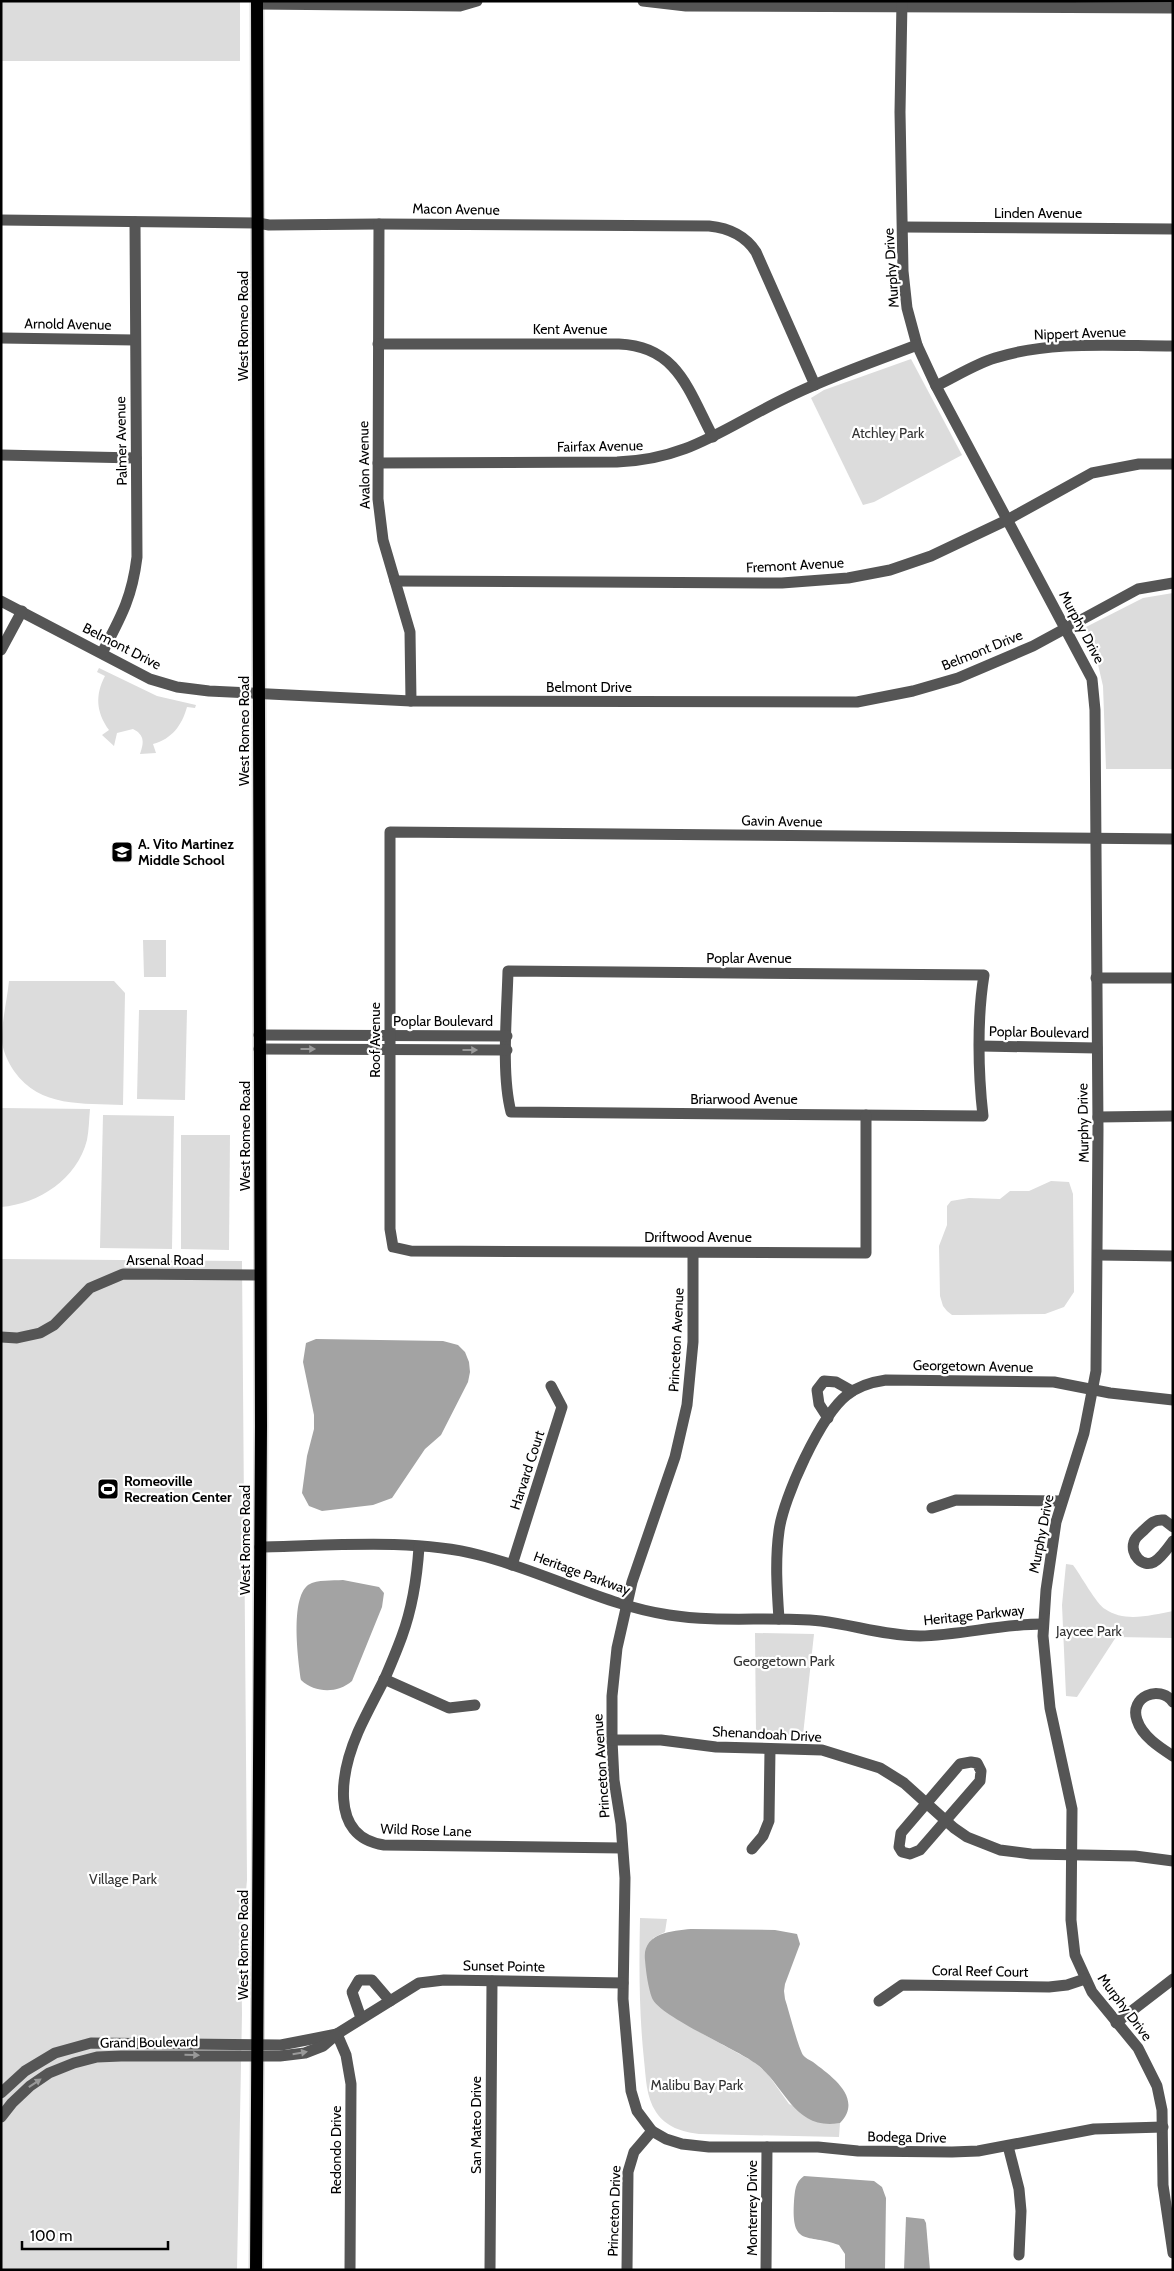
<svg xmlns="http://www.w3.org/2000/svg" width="1174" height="2271" font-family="Cabin,sans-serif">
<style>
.green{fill:#dcdcdc}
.water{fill:#a3a3a3}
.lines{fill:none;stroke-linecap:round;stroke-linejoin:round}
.major-casing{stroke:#dbdbdb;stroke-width:15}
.minor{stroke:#555;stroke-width:11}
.major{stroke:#000;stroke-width:12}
.oneway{fill:#999}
.labels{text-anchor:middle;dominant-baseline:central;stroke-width:4.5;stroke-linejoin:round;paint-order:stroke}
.street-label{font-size:14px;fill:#000;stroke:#fff}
.park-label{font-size:14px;fill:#333;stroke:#fff}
.poi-label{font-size:14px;font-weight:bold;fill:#000;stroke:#fff;text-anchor:start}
</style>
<rect width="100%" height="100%" fill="#fff"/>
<g class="green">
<rect x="1" y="1" width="239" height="60"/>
<polygon points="911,359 962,455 874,502 863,505 811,398 824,390"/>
<polygon points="1173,593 1173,769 1106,769 1103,686 1096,656 1084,628 1143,598"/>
<path d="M99,668L157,696L196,705L195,708L187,707C182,725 172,739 153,744L156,753L140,754C144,743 145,735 133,729L117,733L114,746L102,735L109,730C96,712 95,695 105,676L97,672Z"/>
<polygon points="143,940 166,940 166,977 144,977"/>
<path d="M9,981H114L125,993L123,1105C83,1103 40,1108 14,1071C8,1062 2,1050 2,1039C2,1020 7,1000 9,981Z"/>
<polygon points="139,1010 187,1010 185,1100 137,1099"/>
<path d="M1,1108L90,1109C89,1119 89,1130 87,1140C77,1179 39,1204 1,1207Z"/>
<polygon points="103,1115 174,1116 172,1249 100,1248"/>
<polygon points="181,1135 230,1135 229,1250 181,1249"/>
<polygon points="1051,1181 1069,1182 1073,1194 1074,1292 1064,1307 1045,1314 960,1315 952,1315 947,1311 943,1306 940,1296 939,1246 947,1225 947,1206 951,1201 969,1198 1000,1199 1010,1191 1029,1191"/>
<polygon points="1,1259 242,1261 247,1880 241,1948 242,2014 237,2270 1,2270"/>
<path d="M1066,1564L1073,1565C1080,1574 1097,1605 1105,1609C1125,1623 1151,1615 1173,1611V1638L1116,1637L1077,1697L1066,1696L1062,1605Z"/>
<polygon points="755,1633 814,1634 803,1735 756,1734"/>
<path d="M640,1918L667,1919L665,1932L653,1938L660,2006L703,2034L754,2062L767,2073L789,2104L831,2124L840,2123L839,2137L699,2134C682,2132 666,2127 656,2112C646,2097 646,2078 644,2060C639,2012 639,1967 640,1918Z"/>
</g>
<g class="water">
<polygon points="316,1339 443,1341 458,1345 465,1352 469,1362 470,1372 468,1382 441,1435 425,1449 392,1498 373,1505 322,1511 309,1506 302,1493 307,1456 314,1429 314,1415 303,1362 306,1343"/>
<path d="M343,1580L379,1587L384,1593L382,1607L352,1681C337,1694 315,1693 301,1680C298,1659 290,1599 308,1585C318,1579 332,1581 343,1580Z"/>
<path d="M691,1929L775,1930L797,1934L800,1944L785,1984L784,1991L785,1999C789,2011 798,2047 803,2055C805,2058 810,2060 813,2062C831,2076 864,2098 840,2123C793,2131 785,2084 755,2063C736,2049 659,2016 652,1998C648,1987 646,1972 645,1960C642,1933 671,1931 691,1929Z"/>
<path d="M804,2176L874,2181L882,2187L886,2198L885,2270H845V2254L839,2245C807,2233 791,2248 794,2201C795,2191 795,2182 804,2176Z"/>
<polygon points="906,2217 924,2219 926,2223 930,2270 904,2270"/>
</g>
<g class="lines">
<g class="major-casing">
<polyline id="major" points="256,2270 261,1426 257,1"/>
</g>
<g class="minor">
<polyline points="643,1 686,6 1173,8"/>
<polyline points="902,1 900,112 903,271 907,308 917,345 936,386 1092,679 1095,710 1098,1129 1096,1371 1084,1433 1056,1522 1046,1590 1043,1636 1050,1708 1072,1809 1071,1920 1075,1955 1092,1992 1138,2048 1157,2086 1162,2110 1163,2185 1173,2253"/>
<polyline points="257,4 460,6 477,1"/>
<path d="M1,220L258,223L269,225L379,224L709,226C729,228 745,235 756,252L815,385"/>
<polyline points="379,224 378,499 383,540 410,632 411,701"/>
<polyline points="903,227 1173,229"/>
<polyline points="1,338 135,340"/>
<path d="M378,344H619C678,346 689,392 713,437"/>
<path d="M936,386C955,377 975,364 995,358C1052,340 1114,346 1173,346"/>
<polyline points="1,455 136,458"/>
<path d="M378,463L617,462C688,460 725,427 786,398C828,377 873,362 917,345"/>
<polyline points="395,581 782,583 848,578 890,570 931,556 1007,520 1092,473 1139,464 1173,464"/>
<polyline points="1,601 150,679 177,687 209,691 411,701 857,702 913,691 958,678 1033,646 1138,589 1173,583"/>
<polyline points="1,650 22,611"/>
<path d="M102,653C121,617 132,598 137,557L135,222"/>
<path d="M508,971L984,975C977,1018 978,1072 983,1116L511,1112C501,1074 507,1012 508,971Z"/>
<polyline points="1096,978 1173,978"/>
<polyline points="259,1035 507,1036"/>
<polyline points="981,1046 1097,1048"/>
<polyline points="259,1049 507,1050"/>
<polyline points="866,1115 866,1253 411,1251 393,1247 390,1229 390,832 1173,839"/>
<polyline points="1098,1117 1173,1116"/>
<polyline points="693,1253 693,1342 687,1405 675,1457 632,1582 617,1648 612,1696 612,1740 614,1780 621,1824 625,1878 623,1999 631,2091 637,2111 652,2131 666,2139 682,2144 709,2147 818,2147 858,2151 952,2152 978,2151 1094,2129 1163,2127"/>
<polyline points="1098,1255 1173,1256"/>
<polyline points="1,1337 17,1338 40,1333 54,1325 90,1288 123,1274 260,1275"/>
<polyline points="828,1418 819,1404 817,1390 824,1381 836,1382 852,1391"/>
<polyline points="932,1508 956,1500 1061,1501"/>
<path d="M1173,1527L1164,1520C1154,1519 1150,1524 1144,1530C1140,1534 1135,1537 1134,1542C1130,1554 1142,1568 1154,1562C1161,1558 1168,1548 1173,1541"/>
<path d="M260,1547C327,1546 414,1538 479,1555C544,1571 603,1605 669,1615C720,1623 770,1616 821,1621C854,1625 886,1636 920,1636C961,1635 1001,1624 1043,1624"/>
<path d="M419,1547C417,1578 413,1606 402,1636C397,1650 391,1664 385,1678C376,1696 366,1714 358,1732C342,1769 327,1837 384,1845L622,1848"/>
<polyline points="512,1565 562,1407 551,1386"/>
<path d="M779,1619C777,1590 775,1560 779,1531C783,1498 821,1415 847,1395C858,1386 872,1382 886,1380L1054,1382L1110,1393L1173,1400"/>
<polyline points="384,1679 449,1708 475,1705"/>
<path d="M1173,1702C1159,1684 1129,1697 1137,1720C1142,1736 1159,1747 1173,1756"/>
<polyline points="612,1740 661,1740 716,1747 822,1750 880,1768 904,1783 954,1828 967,1837 1000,1850 1031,1854 1135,1856 1173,1861"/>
<polygon points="971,1762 977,1763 981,1771 980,1781 920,1850 910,1854 902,1852 899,1847 901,1833 960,1764"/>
<polyline points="752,1849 763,1836 769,1821 770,1749"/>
<polyline points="879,2001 902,1985 1049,1987 1067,1985 1085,1979"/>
<polyline points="361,2018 352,1992 359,1980 372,1980 390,2001"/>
<polyline points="1116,2023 1173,1979"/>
<polyline points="337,2034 346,2055 351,2084 350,2270"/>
<polyline points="1,2093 25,2071 55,2053 91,2043 281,2045 337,2034"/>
<polyline points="1,2117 12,2103 30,2086 49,2073 74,2063 97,2057 121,2056 280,2056 305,2053 323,2046 337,2034 419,1983 444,1980 623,1983"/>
<polyline points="1008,2146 1019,2189 1021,2211 1019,2255"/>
<polyline points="490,2270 492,1981"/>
<polyline points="627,2270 628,2172 634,2152 652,2131"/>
<polyline points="766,2270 767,2147"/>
</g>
<use href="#major" class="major"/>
</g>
<defs><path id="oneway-solid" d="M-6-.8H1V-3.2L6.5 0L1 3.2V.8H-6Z" transform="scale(1.25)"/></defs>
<g class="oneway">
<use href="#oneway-solid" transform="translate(308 1049)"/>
<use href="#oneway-solid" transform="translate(470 1050)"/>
<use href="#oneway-solid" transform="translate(300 2053) rotate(-10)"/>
<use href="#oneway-solid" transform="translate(192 2055) rotate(1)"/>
<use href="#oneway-solid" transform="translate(35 2083) rotate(-34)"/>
</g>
<defs>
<g id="school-square" transform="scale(1.125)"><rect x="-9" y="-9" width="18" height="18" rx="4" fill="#000" stroke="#fff"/><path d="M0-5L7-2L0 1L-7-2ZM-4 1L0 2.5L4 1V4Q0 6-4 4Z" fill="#fff"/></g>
<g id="stadium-square" transform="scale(1.125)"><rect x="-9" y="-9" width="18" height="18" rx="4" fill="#000" stroke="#fff"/><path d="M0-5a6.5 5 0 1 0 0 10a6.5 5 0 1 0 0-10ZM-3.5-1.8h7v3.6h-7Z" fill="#fff"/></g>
</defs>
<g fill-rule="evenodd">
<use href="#school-square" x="122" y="852"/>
<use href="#stadium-square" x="108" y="1489"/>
</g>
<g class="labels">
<g class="street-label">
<text transform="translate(456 209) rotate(1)">Macon Avenue</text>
<text x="1038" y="213">Linden Avenue</text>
<text transform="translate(891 268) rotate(-94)">Murphy Drive</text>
<text transform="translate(68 324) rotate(1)">Arnold Avenue</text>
<text transform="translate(243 326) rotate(-90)">West Romeo Road</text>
<text x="570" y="329">Kent Avenue</text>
<text transform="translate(1080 333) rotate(-2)">Nippert Avenue</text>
<text transform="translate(121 441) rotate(-91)">Palmer Avenue</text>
<text transform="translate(600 446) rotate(-1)">Fairfax Avenue</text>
<text transform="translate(364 465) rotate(-91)">Avalon Avenue</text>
<text transform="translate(795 565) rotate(-3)">Fremont Avenue</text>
<text transform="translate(1082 627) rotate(62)">Murphy Drive</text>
<text transform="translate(122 646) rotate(27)">Belmont Drive</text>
<text transform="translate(982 650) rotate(-22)">Belmont Drive</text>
<text x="589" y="687">Belmont Drive</text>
<text transform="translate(244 731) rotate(-90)">West Romeo Road</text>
<text transform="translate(782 821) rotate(1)">Gavin Avenue</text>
<text x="749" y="958">Poplar Avenue</text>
<text x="443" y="1021">Poplar Boulevard</text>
<text transform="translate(1039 1032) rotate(1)">Poplar Boulevard</text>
<text transform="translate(375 1040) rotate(-90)">Roof Avenue</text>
<text x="744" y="1099">Briarwood Avenue</text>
<text transform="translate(1083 1123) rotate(-91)">Murphy Drive</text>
<text transform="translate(245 1136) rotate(-90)">West Romeo Road</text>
<text x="698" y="1237">Driftwood Avenue</text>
<text x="165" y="1260">Arsenal Road</text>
<text transform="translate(676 1340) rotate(-87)">Princeton Avenue</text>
<text transform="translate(973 1366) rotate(1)">Georgetown Avenue</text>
<text transform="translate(527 1470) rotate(-72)">Harvard Court</text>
<text transform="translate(1041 1534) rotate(-79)">Murphy Drive</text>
<text transform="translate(245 1540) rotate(-90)">West Romeo Road</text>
<text transform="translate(582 1573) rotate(20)">Heritage Parkway</text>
<text transform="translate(974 1615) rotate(-6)">Heritage Parkway</text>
<text transform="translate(767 1734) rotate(3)">Shenandoah Drive</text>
<text transform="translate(601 1766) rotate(-94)">Princeton Avenue</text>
<text transform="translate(426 1830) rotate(2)">Wild Rose Lane</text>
<text transform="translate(243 1945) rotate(-90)">West Romeo Road</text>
<text transform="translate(504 1966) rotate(1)">Sunset Pointe</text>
<text transform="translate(980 1971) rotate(1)">Coral Reef Court</text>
<text transform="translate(1125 2007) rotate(53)">Murphy Drive</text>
<text transform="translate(149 2042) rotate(-1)">Grand Boulevard</text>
<text transform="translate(476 2125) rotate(-90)">San Mateo Drive</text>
<text transform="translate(907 2137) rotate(1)">Bodega Drive</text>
<text transform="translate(336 2150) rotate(-90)">Redondo Drive</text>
<text transform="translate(752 2208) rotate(-90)">Monterrey Drive</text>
<text transform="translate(614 2211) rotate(-88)">Princeton Drive</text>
</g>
<g class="park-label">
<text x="888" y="433">Atchley Park</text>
<text x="1089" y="1631">Jaycee Park</text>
<text x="784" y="1661">Georgetown Park</text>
<text x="123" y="1879">Village Park</text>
<text x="697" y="2085">Malibu Bay Park</text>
</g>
<g class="poi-label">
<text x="138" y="844">A. Vito Martinez<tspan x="138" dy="16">Middle School</tspan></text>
<text x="124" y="1481">Romeoville<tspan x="124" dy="16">Recreation Center</tspan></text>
</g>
</g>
<rect width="1174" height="2271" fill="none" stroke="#000000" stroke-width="5"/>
<path d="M22 2241v8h146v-8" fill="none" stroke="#000000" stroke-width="2.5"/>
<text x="30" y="2241" font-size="15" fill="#000000" stroke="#ffffff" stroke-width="4" paint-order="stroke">100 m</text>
</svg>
